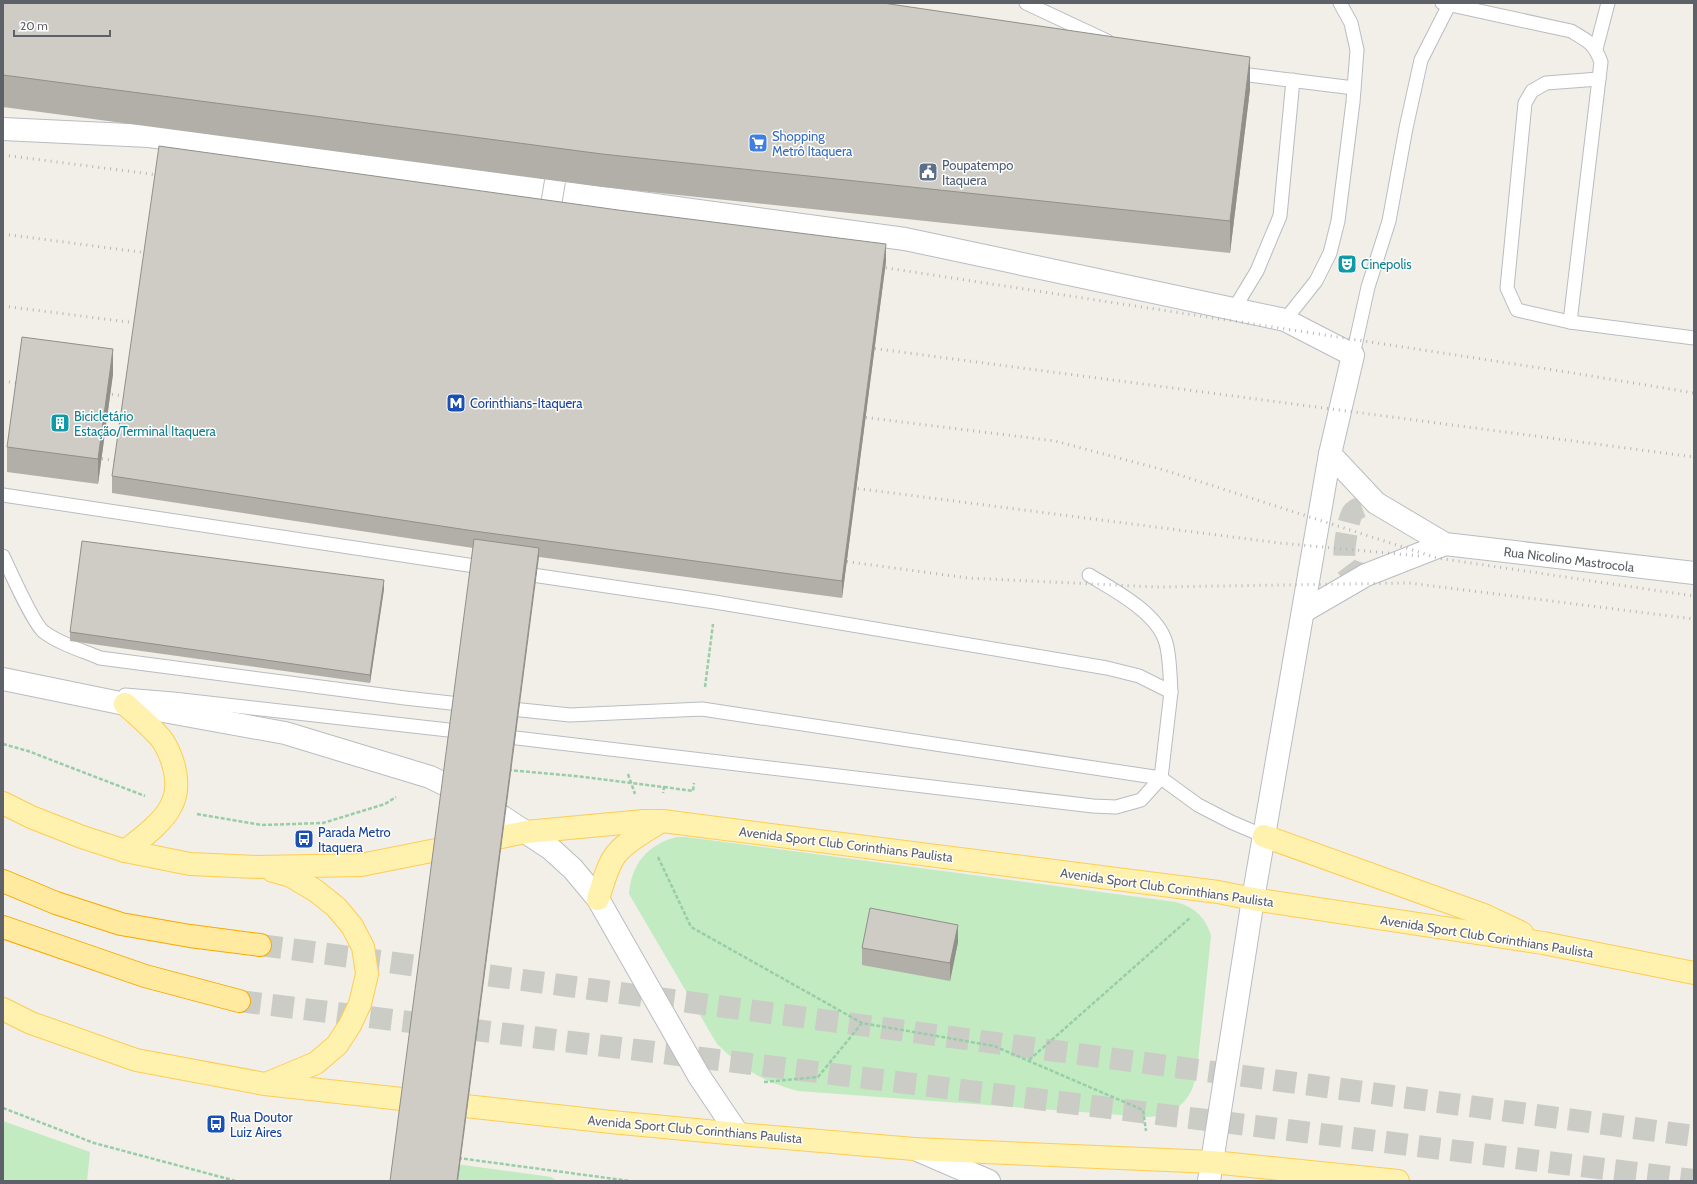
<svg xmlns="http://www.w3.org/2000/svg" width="1697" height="1184" font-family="Cabin,sans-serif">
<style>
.green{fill:#c2ebc1}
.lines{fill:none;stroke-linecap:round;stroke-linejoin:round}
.tertiary-tunnel{stroke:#ccccc7;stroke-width:22;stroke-dasharray:22 11;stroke-linecap:butt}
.trunk-tunnel{stroke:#ccccc7;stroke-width:22;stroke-dasharray:22 11;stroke-linecap:butt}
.service-casing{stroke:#b9bcc1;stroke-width:15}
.tertiary-casing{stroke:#b9bcc1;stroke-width:24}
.primary-casing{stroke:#fecd53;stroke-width:24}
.trunk-casing{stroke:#f8a900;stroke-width:24}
.path{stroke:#99cda8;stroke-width:2.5;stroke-dasharray:4 2;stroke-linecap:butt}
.service{stroke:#fff;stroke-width:13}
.tertiary{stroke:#fff;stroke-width:22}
.primary{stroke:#fff1ae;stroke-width:22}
.trunk{stroke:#ffea9f;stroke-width:22}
.rail{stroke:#b6b6b8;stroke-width:3;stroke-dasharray:1 5;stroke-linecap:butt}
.pedestrian-bridge-casing{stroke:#b9bcc1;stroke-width:22;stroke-linecap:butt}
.pedestrian-bridge{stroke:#fff;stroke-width:20}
.wall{fill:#b2afa9}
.shaded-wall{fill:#918f8a}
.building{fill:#cfccc5;stroke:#918f8a}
.labels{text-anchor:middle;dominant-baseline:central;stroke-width:3;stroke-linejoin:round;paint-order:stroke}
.shop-label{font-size:13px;fill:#366cbe;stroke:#fff;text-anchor:start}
.service-label{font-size:13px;fill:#4e5e75;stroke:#fff;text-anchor:start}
.culture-label{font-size:13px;fill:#0d838f;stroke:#fff;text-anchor:start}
.transit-label{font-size:13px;fill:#164399;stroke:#fff;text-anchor:start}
.street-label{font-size:13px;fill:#5e6268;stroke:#fff}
</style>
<rect width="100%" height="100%" fill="#f1efe7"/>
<g class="green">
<path d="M677,837H686L1176,902C1195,907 1206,918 1211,936L1197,1070C1193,1099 1178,1114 1149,1117L798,1091C762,1081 744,1070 717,1044L629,894C631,864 648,844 677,837Z"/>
<polygon points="3,1121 90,1152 87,1181 3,1181"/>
<polygon points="456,1164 551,1177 557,1181 454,1181"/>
</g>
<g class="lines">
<path class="tertiary-tunnel" d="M1366,575C1359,573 1349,572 1345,564C1342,557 1348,517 1353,512C1359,506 1368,505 1376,503"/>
<g class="trunk-tunnel">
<polyline points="260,945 1694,1136"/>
<polyline points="239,1001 1694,1180"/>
</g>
<g class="service-casing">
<g id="service">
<polyline points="1026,3 1107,41"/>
<path d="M1442,3L1571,31C1588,41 1594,43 1601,62L1570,322"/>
<polyline points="1596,49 1608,3"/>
<polyline points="1233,73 1354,88"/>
<polyline points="1599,79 1546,83 1532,91 1525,103 1507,288 1517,310 1570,322 1694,338"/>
<polyline points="1234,309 1257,271 1280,216 1293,80"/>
<polyline points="1285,320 1316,281 1330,253 1338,221 1353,102 1357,50 1351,23 1340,3"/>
<polyline points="1353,355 1368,287 1389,221 1406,128 1421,60 1450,3"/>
<polyline points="3,495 488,568"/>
<path d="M3,556C10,571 34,625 44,632C60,644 81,650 100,658L405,698L469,705"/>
<path d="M1089,575C1114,590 1158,613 1166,643C1170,657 1170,677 1171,692"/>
<polyline points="125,695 173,699 466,732"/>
<polyline points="502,708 570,715 702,709 1161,778 1198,805 1231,822 1264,836"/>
<polyline points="499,736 1093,806 1116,807 1141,800 1161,778 1171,692 1139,676 1107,668 715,602 519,573"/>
</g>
</g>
<g class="tertiary-casing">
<g id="tertiary">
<polyline points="3,129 149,136 905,239 1285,320 1353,355 1330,454 1253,899 1209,1181"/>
<polyline points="1330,454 1376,503 1445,544 1694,573"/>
<polyline points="1304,611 1366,575 1445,544"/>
<polyline points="3,679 125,704 285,733 430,777 477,800 551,849 573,869 598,899 699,1076 738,1134"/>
<polyline points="915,1149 989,1181"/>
</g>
</g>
<g class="primary-casing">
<g id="primary">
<polyline points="3,803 31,817 82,837 125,851 190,864 258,867 361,865 526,832 644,821 662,821 1218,892 1253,899 1543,943 1694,973"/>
<polyline points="1264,836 1484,915 1522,933"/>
<path d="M125,851C140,839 163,823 171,806C182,786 174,759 163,741C155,730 136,714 125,704"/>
<path d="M598,899C603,884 607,865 617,853C629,839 647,831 661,821"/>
<polyline points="3,1009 31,1023 136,1060 265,1084 611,1122 738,1134 914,1149 1212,1162 1398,1181"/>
<polyline points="266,1084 316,1063 337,1045 350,1025 360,1004 367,974 363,947 352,926 336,907 316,891 291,876 273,871"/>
</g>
</g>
<g class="trunk-casing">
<g id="trunk">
<polyline points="3,881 56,903 121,924 190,936 260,945"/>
<polyline points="3,927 145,976 239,1001"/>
</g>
</g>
<g class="path">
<polyline points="705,687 713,624"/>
<polyline points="3,744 28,751 145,796"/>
<polyline points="508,770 575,776 664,787 663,793"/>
<polyline points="628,774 635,794"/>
<polyline points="664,787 693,791 694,783"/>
<polyline points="197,814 262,825 323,823 385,804 396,797"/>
<polyline points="658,857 691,927 862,1023 994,1046 1143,1110 1146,1131"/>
<polyline points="1029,1060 1191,917"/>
<polyline points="764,1082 818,1077 862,1023"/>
<polyline points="3,1108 94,1143 236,1181"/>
<polyline points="458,1158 630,1181"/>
</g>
<use href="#service" class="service"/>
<use href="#tertiary" class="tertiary"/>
<use href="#primary" class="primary"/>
<use href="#trunk" class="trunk"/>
<g class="rail">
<polyline points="3,155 166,176"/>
<polyline points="3,234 155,254"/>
<polyline points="874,266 1573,373 1694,393"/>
<polyline points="3,306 144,324"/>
<polyline points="863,347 1694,457"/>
<polyline points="3,381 26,384"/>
<polyline points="100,393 133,397"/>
<polyline points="854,416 1055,441 1164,470 1437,558 1694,596"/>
<polyline points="90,457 124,462"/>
<polyline points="846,487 1279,543 1420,556"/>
<polyline points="835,560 968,578 1156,587 1409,583 1694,619"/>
</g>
<g class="pedestrian-bridge-casing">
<polyline id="pedestrian-bridge" points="549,217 555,181"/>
</g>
<use href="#pedestrian-bridge" class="pedestrian-bridge"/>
</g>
<g class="wall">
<polygon points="3,3 1250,89 1230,253 602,187 3,107"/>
<polygon points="886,261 842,598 473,548 112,493 112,476"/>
<polygon points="113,374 98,484 7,472 7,447"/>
<polygon points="384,589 370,683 70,641 70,632"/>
<polygon points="958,942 950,981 862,965 862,948"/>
</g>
<g class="shaded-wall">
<polygon points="1250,57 1250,89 1230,253 1230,221"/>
<polygon points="886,244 886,261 842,598 842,581"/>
<polygon points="113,349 113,374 98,484 98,459"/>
<polygon points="539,548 539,557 458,1181 457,1181"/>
<polygon points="384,580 384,589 370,683 370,675"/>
<polygon points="958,925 958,942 950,981 950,963"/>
</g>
<g class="building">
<polygon points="3,3 883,3 1250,57 1230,221 602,154 3,75"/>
<polygon points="159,146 618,210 886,244 842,581 474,531 112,476"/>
<polygon points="22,337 113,349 98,459 7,447"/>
<polygon points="474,539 539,548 457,1181 390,1181"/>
<polygon points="82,541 384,580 370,675 70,632"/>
<polygon points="870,908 958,925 950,963 862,948"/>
</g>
<defs>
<g id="supermarket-square" transform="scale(1)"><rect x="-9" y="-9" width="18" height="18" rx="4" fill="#3f7fe0" stroke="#fff"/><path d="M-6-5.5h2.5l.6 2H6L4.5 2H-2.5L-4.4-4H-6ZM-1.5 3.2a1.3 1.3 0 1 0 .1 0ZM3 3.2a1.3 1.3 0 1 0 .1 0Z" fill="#fff"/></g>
<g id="civic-square" transform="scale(1)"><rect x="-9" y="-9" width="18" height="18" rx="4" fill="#5c6f8a" stroke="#fff"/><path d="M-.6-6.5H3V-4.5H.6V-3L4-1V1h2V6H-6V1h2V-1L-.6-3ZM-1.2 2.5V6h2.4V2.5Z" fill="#fff"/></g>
<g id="theatre-square" transform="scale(1)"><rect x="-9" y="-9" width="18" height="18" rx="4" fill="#0f9aa8" stroke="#fff"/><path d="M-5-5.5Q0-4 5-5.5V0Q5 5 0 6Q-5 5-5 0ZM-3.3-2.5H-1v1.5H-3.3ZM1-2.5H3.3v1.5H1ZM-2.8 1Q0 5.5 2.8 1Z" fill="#fff"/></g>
<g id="metro-square" transform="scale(1)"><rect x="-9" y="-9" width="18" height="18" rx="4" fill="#1a4fb4" stroke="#fff"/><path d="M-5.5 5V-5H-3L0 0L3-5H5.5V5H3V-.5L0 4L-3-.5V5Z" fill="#fff"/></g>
<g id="building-square" transform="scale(1)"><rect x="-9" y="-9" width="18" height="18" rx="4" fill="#0f9aa8" stroke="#fff"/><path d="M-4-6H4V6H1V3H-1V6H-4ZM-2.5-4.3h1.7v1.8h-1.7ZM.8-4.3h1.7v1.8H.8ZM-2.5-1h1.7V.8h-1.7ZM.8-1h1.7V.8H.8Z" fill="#fff"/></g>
<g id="bus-square" transform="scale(1)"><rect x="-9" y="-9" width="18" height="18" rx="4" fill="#1a4fb4" stroke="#fff"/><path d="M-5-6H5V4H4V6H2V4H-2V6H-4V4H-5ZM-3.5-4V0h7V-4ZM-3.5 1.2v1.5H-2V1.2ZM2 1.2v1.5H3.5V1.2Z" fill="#fff"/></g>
</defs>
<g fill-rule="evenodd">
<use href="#supermarket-square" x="758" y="143"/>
<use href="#civic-square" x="928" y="172"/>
<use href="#theatre-square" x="1347" y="264"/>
<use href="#metro-square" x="456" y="403"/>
<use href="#building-square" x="60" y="423"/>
<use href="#bus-square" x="304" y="839"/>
<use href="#bus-square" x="216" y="1124"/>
</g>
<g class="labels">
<g class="shop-label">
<text x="772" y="136">Shopping<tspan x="772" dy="15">Metrô Itaquera</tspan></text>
</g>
<g class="service-label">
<text x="942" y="165">Poupatempo<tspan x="942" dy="15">Itaquera</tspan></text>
</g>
<g class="culture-label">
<text x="1361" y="264">Cinepolis</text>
<text x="74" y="416">Bicicletário<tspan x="74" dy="15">Estação/Terminal Itaquera</tspan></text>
</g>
<g class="transit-label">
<text x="470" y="403">Corinthians-Itaquera</text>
<text x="318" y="832">Parada Metro<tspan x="318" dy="15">Itaquera</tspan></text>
<text x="230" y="1117">Rua Doutor<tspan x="230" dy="15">Luiz Aires</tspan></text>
</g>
<g class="street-label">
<text transform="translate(1569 559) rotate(7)">Rua Nicolino Mastrocola</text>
<text transform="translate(846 844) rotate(7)">Avenida Sport Club Corinthians Paulista</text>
<text transform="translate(1167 887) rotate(8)">Avenida Sport Club Corinthians Paulista</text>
<text transform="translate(1487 936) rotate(9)">Avenida Sport Club Corinthians Paulista</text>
<text transform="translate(695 1129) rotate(5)">Avenida Sport Club Corinthians Paulista</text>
</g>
</g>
<rect width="1697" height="1184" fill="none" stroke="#5e6268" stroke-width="8"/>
<path d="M14 30v6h96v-6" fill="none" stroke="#5e6268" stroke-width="2"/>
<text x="20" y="30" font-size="12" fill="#5e6268" stroke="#ffffff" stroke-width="3" paint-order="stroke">20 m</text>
</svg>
